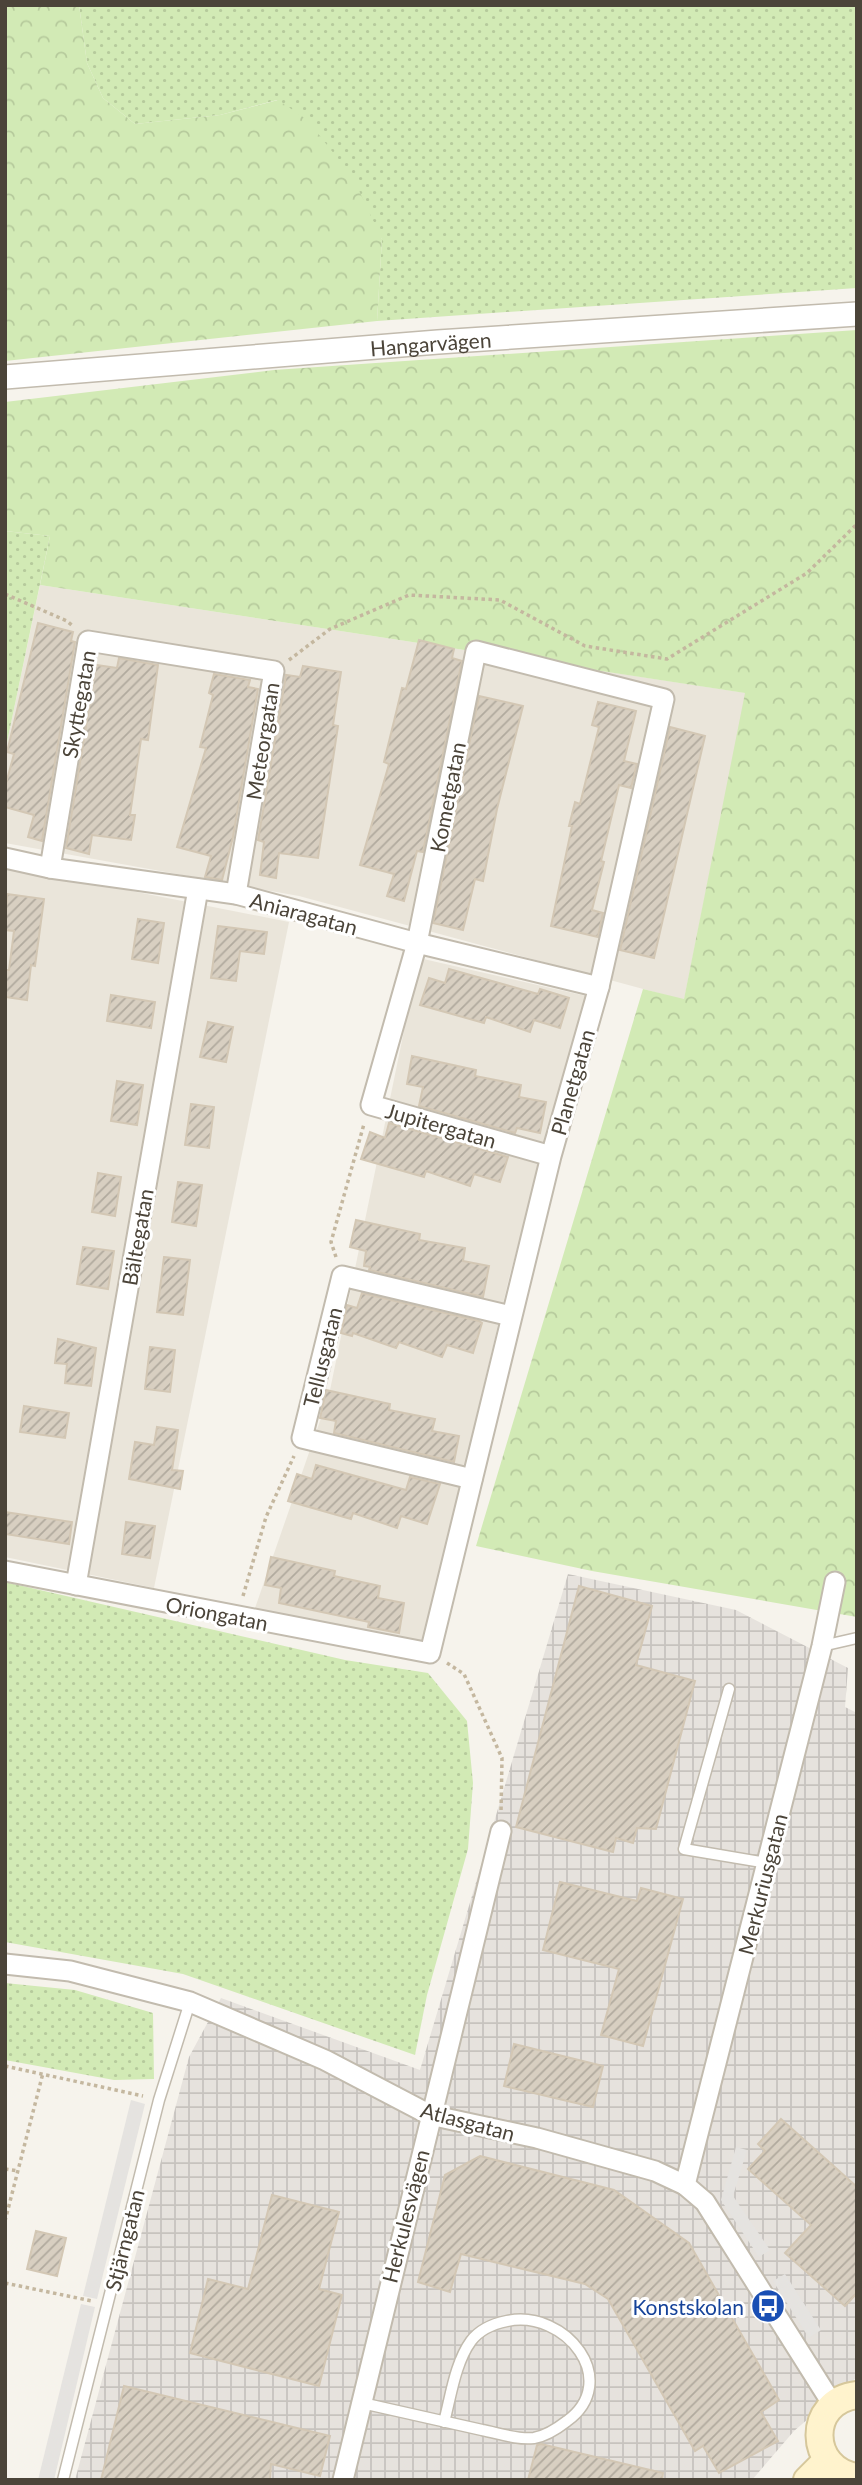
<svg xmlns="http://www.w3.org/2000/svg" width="862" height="2485" font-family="Lato,sans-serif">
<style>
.residential{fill:#eae5da}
.industrial{fill:url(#industrial-grid)}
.grass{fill:url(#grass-dots)}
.forest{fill:url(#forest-crowns)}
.parking{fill:#e5e3e0}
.building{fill:url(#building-hatch);stroke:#d3c7b4;stroke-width:2}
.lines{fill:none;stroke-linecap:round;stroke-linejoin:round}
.service-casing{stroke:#c2bbae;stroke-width:13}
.minor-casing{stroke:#c2bbae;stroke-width:23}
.tertiary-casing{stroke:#c2bbae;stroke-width:26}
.secondary-casing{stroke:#d6c79b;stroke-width:30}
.path{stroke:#c4b79f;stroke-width:3.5;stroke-dasharray:3.5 3.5;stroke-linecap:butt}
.service{stroke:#fff;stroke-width:10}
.minor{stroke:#fff;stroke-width:19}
.tertiary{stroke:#fff;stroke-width:23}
.secondary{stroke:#fff3cd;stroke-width:26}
.labels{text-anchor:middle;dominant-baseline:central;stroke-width:6;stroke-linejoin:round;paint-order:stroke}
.street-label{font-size:21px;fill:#4b4439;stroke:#fff}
.transit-label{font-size:21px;fill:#164399;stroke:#fff;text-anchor:end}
</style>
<defs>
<pattern id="industrial-grid" width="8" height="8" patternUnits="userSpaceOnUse" patternTransform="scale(1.75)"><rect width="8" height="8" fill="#e6e2dd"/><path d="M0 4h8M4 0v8" fill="none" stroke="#c7c3be"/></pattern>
<pattern id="grass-dots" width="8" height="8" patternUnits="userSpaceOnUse" patternTransform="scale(1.75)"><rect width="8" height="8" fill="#d2eab5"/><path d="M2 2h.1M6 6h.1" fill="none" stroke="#b6ca9c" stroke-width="1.8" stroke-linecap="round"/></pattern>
<pattern id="forest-crowns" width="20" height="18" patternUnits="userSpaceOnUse" patternTransform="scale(1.75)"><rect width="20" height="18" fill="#d2eab5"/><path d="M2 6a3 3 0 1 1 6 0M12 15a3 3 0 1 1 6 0" fill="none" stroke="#b6ca9c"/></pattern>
<pattern id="building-hatch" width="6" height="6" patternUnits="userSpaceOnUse" patternTransform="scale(1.75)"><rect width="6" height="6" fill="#d8cfc1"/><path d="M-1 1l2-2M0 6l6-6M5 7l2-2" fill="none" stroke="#b1aa9e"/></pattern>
</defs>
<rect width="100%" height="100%" fill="#f6f3ec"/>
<g class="residential">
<polygon points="40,585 746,693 684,1000 299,896 5,843 5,752"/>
<polygon points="5,866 289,922 154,1588 5,1557"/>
<polygon points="419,958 586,996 509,1278 423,1643 253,1614 329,1395"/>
</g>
<polygon class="industrial" points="568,1574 736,1610 848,1668 845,1707 857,1713 857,2377 794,2431 752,2480 75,2480 189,2057 221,1998 420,2070"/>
<g class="grass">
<polygon points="79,5 857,5 857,288 377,321 382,239 277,100 220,115 135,124 103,98 87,63"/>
<polygon points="5,531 50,536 5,752"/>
<polygon points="5,1582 345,1660 428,1673 467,1721 473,1783 468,1849 427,1995 415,2055 183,1974 5,1942"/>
<polygon points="5,1983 75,1990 153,2013 154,2079 114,2080 5,2060"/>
</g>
<g class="forest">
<polygon points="7,5 79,5 87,63 103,98 135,124 220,115 278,100 306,119 352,176 382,239 377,321 5,361"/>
<polygon points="857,330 857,1617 592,1571 476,1546 643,989 684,999 745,693 40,585 50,536 5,531 5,402 274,370"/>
</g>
<g class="parking">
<polygon points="131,2100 145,2104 97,2299 83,2296"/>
<polygon points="736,2147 747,2150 733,2196 770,2250 759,2257 721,2200"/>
<polygon points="785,2274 821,2330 809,2338 773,2281"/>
<polygon points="81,2304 95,2307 54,2480 38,2480"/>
</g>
<g class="building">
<polygon points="38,623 73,632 71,641 75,642 42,841 28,837 34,815 5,807 5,787 14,754 7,752"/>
<polygon points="419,640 454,649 452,658 462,661 423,852 417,851 404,901 387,896 394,874 360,865 389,764 384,762 396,713 402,688 406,689"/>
<polygon points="119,658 158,665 148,740 141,739 130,815 135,815 131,840 92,835 89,854 66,848 96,665 117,668"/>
<polygon points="303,666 341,672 333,725 338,726 318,858 279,853 276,878 260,875 264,842 258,840 286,675 300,677"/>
<polygon points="214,674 250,680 248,687 258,689 233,837 222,880 205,877 211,856 177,847 206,748 200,747 213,695 209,693"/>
<polygon points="479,696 523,706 497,809 483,881 475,879 463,930 433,923"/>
<polygon points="598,702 636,711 624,761 637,764 631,788 619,785 601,861 604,862 592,910 603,913 598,937 551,926 572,826 569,826 575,802 580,804 599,727 592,725"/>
<polygon points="670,727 705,736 654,958 620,950"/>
<polygon points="7,894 44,899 35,966 31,965 27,1000 5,997 5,970 9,970 14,931 5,930"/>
<polygon points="138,919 164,923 158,963 132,959"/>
<polygon points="218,926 267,932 264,954 240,951 236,981 211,978"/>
<polygon points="449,969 538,994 540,989 569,998 560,1028 534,1020 530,1032 486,1017 484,1023 420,1005 429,978 445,983"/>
<polygon points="111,995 155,1002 151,1028 107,1021"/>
<polygon points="208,1022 233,1027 226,1062 200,1057"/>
<polygon points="412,1056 476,1070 475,1076 521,1085 519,1097 546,1102 540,1133 517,1128 515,1133 419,1106 423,1087 407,1084"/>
<polygon points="117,1081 143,1085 137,1125 111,1121"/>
<polygon points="191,1104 214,1107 209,1148 185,1145"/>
<polygon points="389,1123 508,1157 500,1182 474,1174 470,1186 426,1171 424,1177 361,1159 370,1132 385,1138"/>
<polygon points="98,1173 121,1177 115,1216 92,1212"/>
<polygon points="178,1182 202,1185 196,1226 172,1222"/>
<polygon points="356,1220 420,1234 419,1240 465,1248 463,1261 489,1266 483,1297 369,1270 370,1267 364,1266 366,1251 350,1247"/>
<polygon points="83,1247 114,1251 108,1289 77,1284"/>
<polygon points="164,1257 190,1260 183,1315 157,1312"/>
<polygon points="362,1293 479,1321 482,1323 473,1353 447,1345 442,1357 399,1342 396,1348 353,1333 352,1336 341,1333 347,1305 357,1308"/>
<polygon points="58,1339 96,1348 91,1386 65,1383 67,1364 55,1363"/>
<polygon points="150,1347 175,1350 170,1392 145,1389"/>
<polygon points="326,1390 390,1404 389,1410 435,1419 432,1431 459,1436 454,1462 334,1433 336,1421 320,1418"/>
<polygon points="24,1406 69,1413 65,1438 20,1432"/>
<polygon points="157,1427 178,1430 172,1470 183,1471 180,1489 129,1479 135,1442 154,1445"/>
<polygon points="316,1465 406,1490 410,1477 440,1484 427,1524 401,1516 397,1528 353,1513 351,1519 288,1501 297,1474 312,1479"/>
<polygon points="5,1512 72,1522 69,1544 5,1534"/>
<polygon points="126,1522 155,1526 150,1558 122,1554"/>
<polygon points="271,1557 335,1571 334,1576 380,1586 378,1598 404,1603 399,1633 368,1627 369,1622 279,1603 281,1588 265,1585"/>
<polygon points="579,1586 652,1606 636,1665 695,1681 656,1829 637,1828 633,1843 616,1838 613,1852 516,1827"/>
<polygon points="560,1882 637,1901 641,1888 683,1899 643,2046 601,2035 619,1969 543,1950"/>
<polygon points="514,2044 603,2066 593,2107 504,2086"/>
<polygon points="781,2119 857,2187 857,2293 845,2306 785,2253 811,2225 748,2169 765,2151 758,2144"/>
<polygon points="480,2156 614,2190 689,2243 779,2400 761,2412 778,2441 719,2473 703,2446 695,2451 608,2299 585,2284 461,2254 450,2292 418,2282 445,2175"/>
<polygon points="272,2195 339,2212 319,2289 342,2295 319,2386 190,2353 208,2279 248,2289"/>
<polygon points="36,2231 66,2238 57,2276 27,2269"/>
<polygon points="124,2386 330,2436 320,2476 271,2464 270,2480 101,2480"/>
<polygon points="541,2444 663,2473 662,2480 528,2480 537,2445"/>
</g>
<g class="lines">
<g class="service-casing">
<g id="service">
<polyline points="822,1646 857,1638"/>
<polyline points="729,1689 684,1849 767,1863"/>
<path d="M362,2403C402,2412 442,2421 482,2430C498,2433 517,2440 534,2438C546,2436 558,2428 567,2421C622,2381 566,2309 507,2321C492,2324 480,2329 471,2341C455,2363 451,2396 444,2422"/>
<polyline points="63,2480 159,2100 190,2002"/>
</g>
</g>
<g class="minor-casing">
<g id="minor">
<polyline points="5,858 50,868 236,894 417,943 599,987"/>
<polyline points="50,868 88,641 274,671 236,894"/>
<polyline points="472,1479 302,1438 342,1276 511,1316"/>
<polyline points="5,1571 430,1653 551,1156 599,987 664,699 476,651 417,943 371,1105 551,1156"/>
<polyline points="76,1585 198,889"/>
<polyline points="5,1964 70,1971 190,2002 325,2060 430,2115 537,2138 655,2171 685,2185 705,2202 833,2405"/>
<polyline points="685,2185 822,1646 835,1582"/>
<polyline points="343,2480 501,1831"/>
</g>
</g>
<g class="tertiary-casing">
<g id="tertiary">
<path id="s1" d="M5,377L438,342L857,314"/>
</g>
</g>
<g class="secondary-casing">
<g id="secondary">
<path d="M857,2395C806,2401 808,2470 857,2477"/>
<polyline points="807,2480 826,2461"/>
</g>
</g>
<g class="path">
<polyline points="5,594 67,621 74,627"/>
<polyline points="289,660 330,629 409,595 500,600 585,646 667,659 807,573 857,524"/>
<polyline points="336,1257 331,1242 364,1124"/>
<polyline points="243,1596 266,1517 294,1456"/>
<polyline points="447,1663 464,1674 502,1758 501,1813"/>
<polyline points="5,2066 143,2096"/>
<polyline points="5,2169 18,2171"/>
<polyline points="5,2221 43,2073"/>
<polyline points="5,2283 92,2301"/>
<polyline points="5,2480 6,2480"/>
</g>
<use href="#service" class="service"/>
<use href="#minor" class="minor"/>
<use href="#tertiary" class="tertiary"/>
<use href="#secondary" class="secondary"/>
</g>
<defs>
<g id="bus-disc" transform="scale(1.75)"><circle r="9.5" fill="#1a4fb4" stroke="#fff"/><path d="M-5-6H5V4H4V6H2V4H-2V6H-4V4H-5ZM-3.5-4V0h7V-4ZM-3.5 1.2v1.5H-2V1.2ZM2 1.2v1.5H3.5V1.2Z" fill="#fff"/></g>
</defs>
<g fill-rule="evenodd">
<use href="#bus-disc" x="768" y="2306"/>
</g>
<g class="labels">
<g class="street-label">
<text stroke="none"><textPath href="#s1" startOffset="427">Hangarvägen</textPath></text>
<text transform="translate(78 704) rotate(-80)">Skyttegatan</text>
<text transform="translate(262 741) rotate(-81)">Meteorgatan</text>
<text transform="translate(447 797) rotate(-79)">Kometgatan</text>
<text transform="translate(304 913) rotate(15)">Aniaragatan</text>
<text transform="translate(572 1082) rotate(-74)">Planetgatan</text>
<text transform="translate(441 1125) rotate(16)">Jupitergatan</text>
<text transform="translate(137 1237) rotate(-80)">Bältegatan</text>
<text transform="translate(322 1357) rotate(-76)">Tellusgatan</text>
<text transform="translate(217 1613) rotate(11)">Oriongatan</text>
<text transform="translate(762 1884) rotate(-76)">Merkuriusgatan</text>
<text transform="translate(468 2121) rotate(15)">Atlasgatan</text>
<text transform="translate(405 2216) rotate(-76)">Herkulesvägen</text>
<text transform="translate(124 2240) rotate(-76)">Stjärngatan</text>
</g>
<g class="transit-label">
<text x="744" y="2306">Konstskolan</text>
</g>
</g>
<rect width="862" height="2485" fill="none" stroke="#4b4439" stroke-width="14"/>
</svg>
